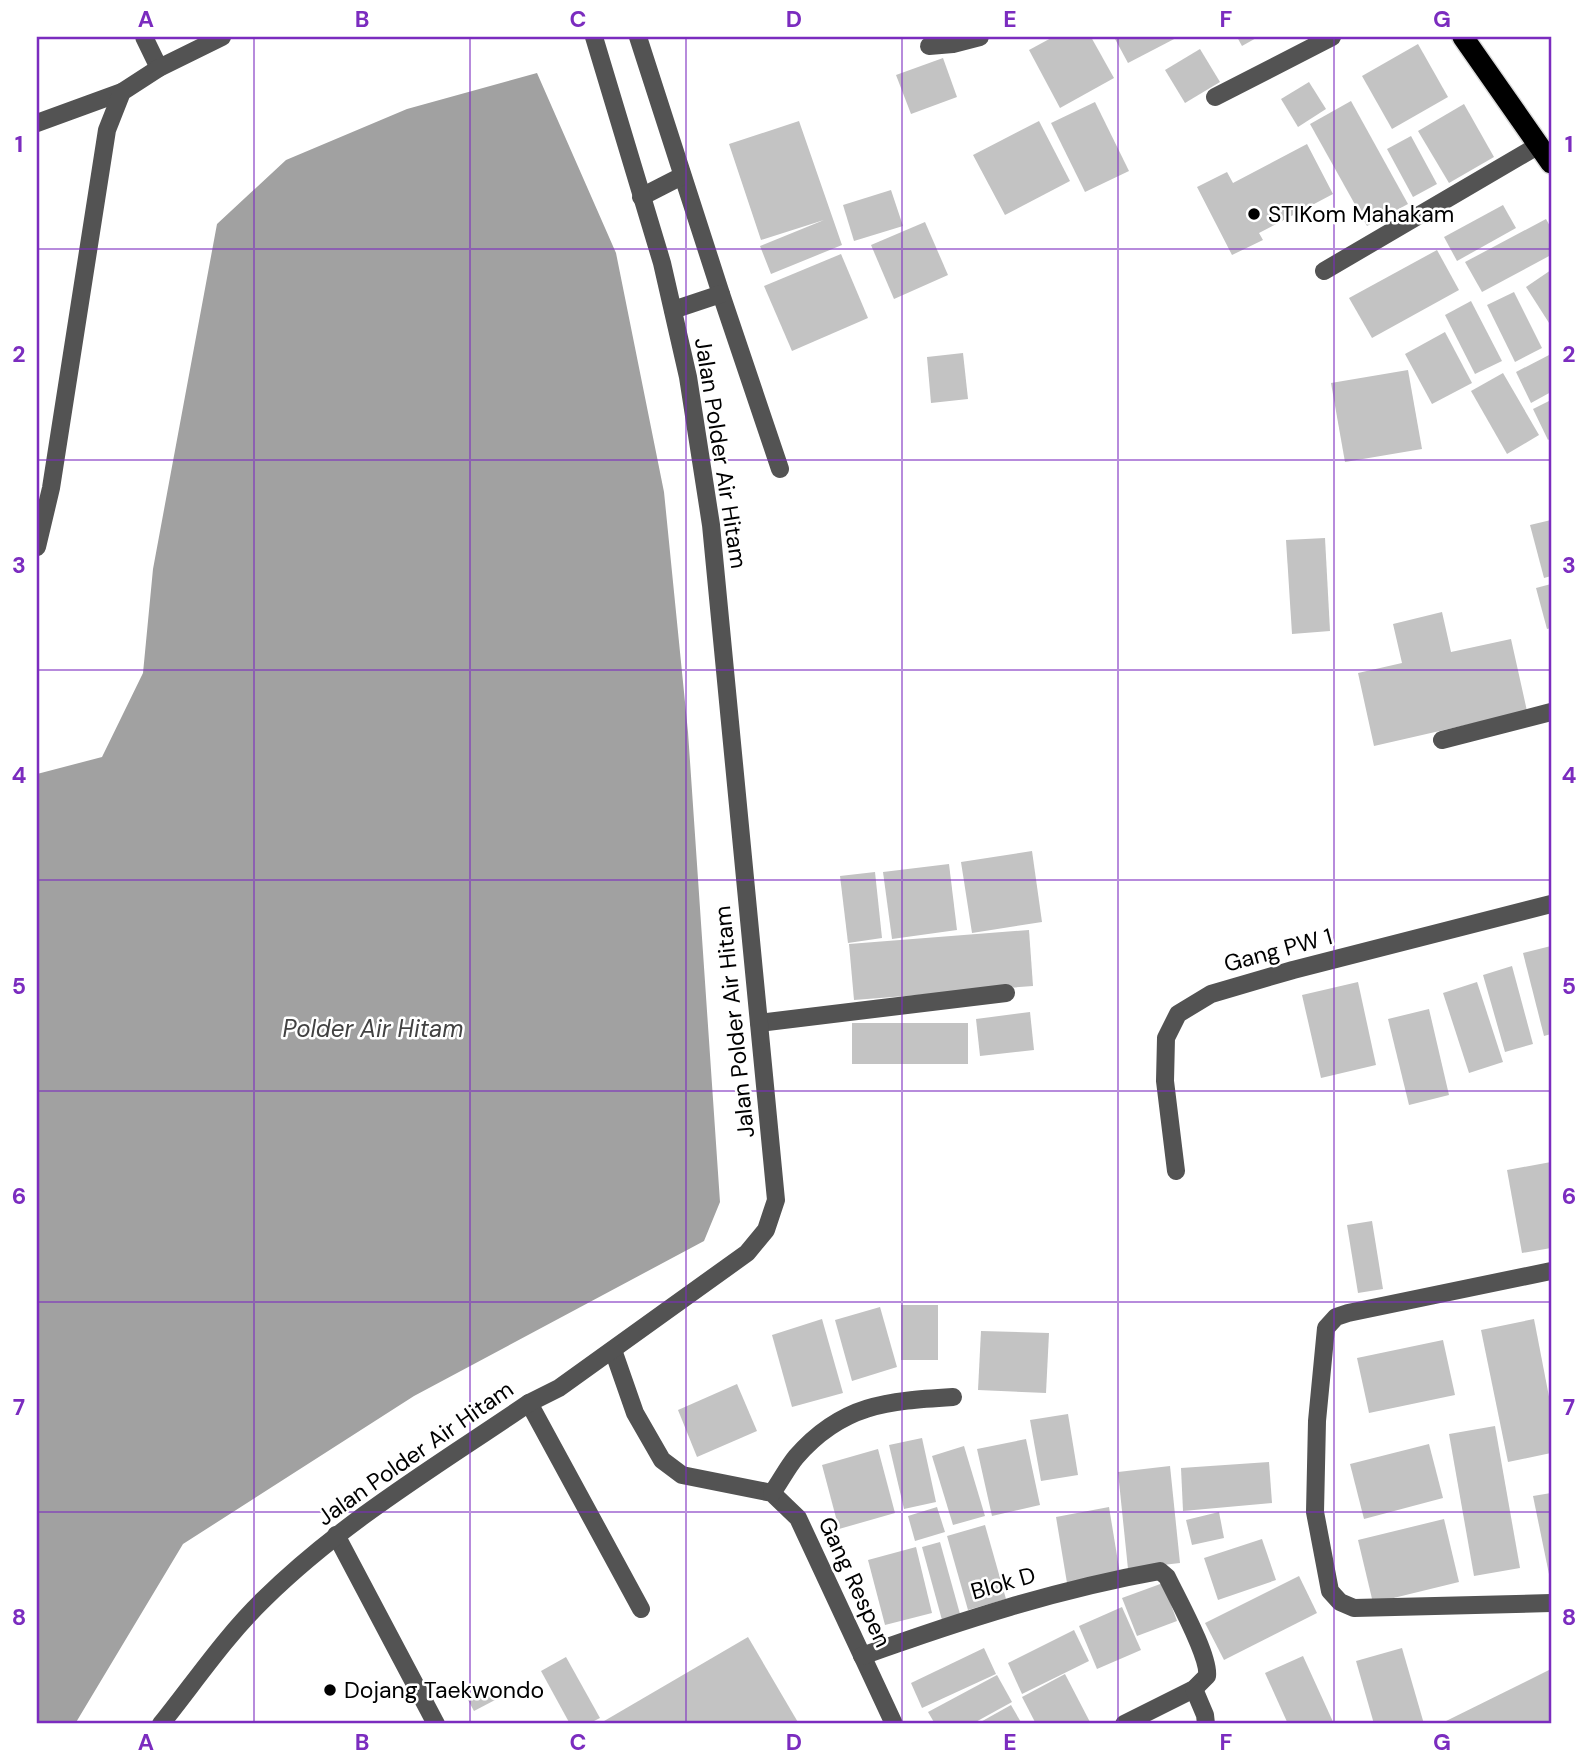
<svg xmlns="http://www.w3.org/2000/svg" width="1588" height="1761" font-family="'DM Sans',sans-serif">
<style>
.water{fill:#a1a1a1}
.building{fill:#c3c3c3}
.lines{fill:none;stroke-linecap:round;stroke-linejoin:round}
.highway-casing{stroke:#dbdbdb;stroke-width:24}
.minor{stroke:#535353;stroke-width:18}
.highway{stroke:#000;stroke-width:21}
.grid{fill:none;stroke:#7b2cbf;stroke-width:2;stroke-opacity:0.55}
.poi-dot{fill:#000;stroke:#fff;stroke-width:2.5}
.labels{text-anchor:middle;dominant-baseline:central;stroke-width:5;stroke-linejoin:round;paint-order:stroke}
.poi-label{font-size:23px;fill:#000;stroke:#fff;text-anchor:start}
.street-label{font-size:23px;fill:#000;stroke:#fff}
.water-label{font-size:24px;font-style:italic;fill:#424242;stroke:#fff}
.neatline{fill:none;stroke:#7b2cbf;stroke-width:2.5}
.grid-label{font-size:23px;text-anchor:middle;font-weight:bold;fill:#7b2cbf}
</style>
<rect width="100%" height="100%" fill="#fff"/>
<polygon class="water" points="537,73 616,253 664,492 688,732 720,1202 704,1241 414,1396 183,1544 75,1724 37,1724 37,774 102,757 143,673 153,569 217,224 286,160 407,109"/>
<g class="building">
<polygon points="1053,37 1091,37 1114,78 1060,108 1029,50"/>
<polygon points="1114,37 1178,37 1128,63"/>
<polygon points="1237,37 1258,37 1242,46"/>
<polygon points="1418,44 1448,97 1392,129 1362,76"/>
<polygon points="1200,49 1220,82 1185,103 1165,70"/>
<polygon points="943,58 957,97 911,114 896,75"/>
<polygon points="1309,82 1326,109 1298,127 1281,99"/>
<polygon points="1351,101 1408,204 1367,226 1310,124"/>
<polygon points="1095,102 1129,171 1085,192 1051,123"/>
<polygon points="1464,104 1494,157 1449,183 1418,131"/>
<polygon points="799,121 842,245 771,274 760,246 824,220 761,240 729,144"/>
<polygon points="1039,121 1070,181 1005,215 973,155"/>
<polygon points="1411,136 1437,184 1413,197 1387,149"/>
<polygon points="1307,144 1333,194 1259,233 1263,240 1232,255 1197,187 1227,172 1233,183"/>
<polygon points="891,190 903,226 854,241 843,205"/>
<polygon points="1503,205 1516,228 1457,261 1444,237"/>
<polygon points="1546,219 1551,228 1551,255 1482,292 1465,262"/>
<polygon points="925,222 948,275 894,299 871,245"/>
<polygon points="1437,250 1459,290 1372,338 1349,298"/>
<polygon points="841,254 868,318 792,351 764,286"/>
<polygon points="1551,270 1551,326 1526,287"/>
<polygon points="1514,292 1542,348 1515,362 1487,305"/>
<polygon points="1471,301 1502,361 1475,374 1445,315"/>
<polygon points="1445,332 1472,383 1432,404 1405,354"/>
<polygon points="963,353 968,399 931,403 927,357"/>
<polygon points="1551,354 1551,392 1531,403 1516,372"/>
<polygon points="1408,370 1422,449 1345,462 1331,383"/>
<polygon points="1503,373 1539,435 1507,454 1471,391"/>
<polygon points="1551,400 1551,438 1548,440 1533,409"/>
<polygon points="1551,520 1551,576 1544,578 1530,525"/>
<polygon points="1325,538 1330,631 1292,634 1286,540"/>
<polygon points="1551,584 1551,628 1547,629 1536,588"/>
<polygon points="1442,612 1451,652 1511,639 1527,711 1374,746 1358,673 1402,663 1393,624"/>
<polygon points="1032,851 1042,922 972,933 961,862"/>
<polygon points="949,864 957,930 892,939 883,872"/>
<polygon points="875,872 882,938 848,943 840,876"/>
<polygon points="1029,930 1033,986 854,1000 849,944"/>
<polygon points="1551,946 1551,1034 1544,1036 1523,953"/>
<polygon points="1512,966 1533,1044 1505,1052 1483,975"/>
<polygon points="1358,982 1376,1065 1321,1078 1302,995"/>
<polygon points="1477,982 1503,1062 1469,1073 1443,993"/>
<polygon points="1429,1009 1449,1095 1409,1105 1388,1019"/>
<polygon points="1030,1012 1034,1050 980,1056 976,1019"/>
<rect x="852" y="1023" width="116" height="41"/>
<polygon points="1551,1162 1551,1248 1522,1253 1507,1170"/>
<polygon points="1372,1221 1383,1289 1358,1293 1347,1225"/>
<rect x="901" y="1305" width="37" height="55"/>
<polygon points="880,1307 897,1367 852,1381 835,1320"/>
<polygon points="822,1319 843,1393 792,1407 772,1335"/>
<polygon points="1534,1319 1551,1407 1551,1453 1508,1462 1481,1330"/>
<polygon points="981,1331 1049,1333 1046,1393 978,1390"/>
<polygon points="1443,1340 1455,1395 1369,1413 1357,1358"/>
<polygon points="737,1384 757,1431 697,1457 678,1410"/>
<polygon points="1068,1414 1078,1475 1041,1481 1030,1420"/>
<polygon points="1495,1426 1520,1568 1474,1576 1449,1434"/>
<polygon points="922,1438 936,1502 904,1509 889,1445"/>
<polygon points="1026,1439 1040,1505 992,1516 977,1449"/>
<polygon points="1429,1444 1443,1498 1364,1519 1350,1464"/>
<polygon points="964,1446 985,1516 953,1525 932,1456"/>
<polygon points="878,1449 895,1513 839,1529 822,1465"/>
<polygon points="1269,1462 1272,1503 1183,1511 1181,1468"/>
<polygon points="1170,1466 1180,1563 1128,1569 1118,1472"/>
<polygon points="1551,1493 1551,1579 1550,1579 1533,1496"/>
<polygon points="937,1507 945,1532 915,1541 908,1516"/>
<polygon points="1109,1507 1120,1574 1067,1583 1056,1517"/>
<polygon points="1219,1512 1224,1538 1192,1545 1186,1520"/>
<polygon points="1444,1519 1459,1582 1373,1603 1358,1540"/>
<polygon points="985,1525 1006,1599 968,1610 947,1536"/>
<polygon points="1262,1539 1276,1580 1218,1600 1204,1558"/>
<polygon points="940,1542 960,1614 942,1620 922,1547"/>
<polygon points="916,1547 932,1613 885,1625 868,1560"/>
<polygon points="1299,1576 1317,1613 1224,1660 1205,1623"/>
<polygon points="1163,1583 1177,1621 1137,1636 1122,1598"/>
<polygon points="1122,1607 1141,1650 1097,1669 1079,1626"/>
<polygon points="1074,1630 1089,1661 1022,1694 1008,1663"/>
<polygon points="748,1637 799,1724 599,1724"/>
<polygon points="984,1648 996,1674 922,1708 911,1683"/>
<polygon points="1402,1648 1424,1724 1374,1724 1356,1661"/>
<polygon points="1303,1656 1334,1724 1288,1724 1265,1673"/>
<polygon points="566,1657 600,1718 588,1724 570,1724 541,1671"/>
<polygon points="1551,1669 1551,1724 1440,1724"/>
<polygon points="1065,1674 1091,1724 1036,1724 1022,1697"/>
<polygon points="997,1675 1012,1702 972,1724 935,1724 928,1712"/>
<polygon points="489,1689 495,1700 474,1711 468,1700"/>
<polygon points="1011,1705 1022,1724 977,1724"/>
</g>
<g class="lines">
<g class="highway-casing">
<polyline id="highway" points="1463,37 1551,163"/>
</g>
<g class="minor">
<polyline points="144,37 159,68"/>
<polyline points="638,37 721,294 780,469"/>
<polyline points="929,46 953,44 980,37"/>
<polyline points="1215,97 1332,37"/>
<polyline points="37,123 122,92"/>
<polyline points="641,197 682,176"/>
<polyline points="1324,271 1539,145"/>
<polyline points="673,310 721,294"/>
<polyline points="37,547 51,488 107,130 122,92 159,68 222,37"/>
<polyline points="1442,740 1551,712"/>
<polyline points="759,1023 1006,993"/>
<polyline points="1176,1171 1165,1081 1166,1038 1178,1014 1211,994 1293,970 1551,904"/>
<polyline points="1551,1271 1348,1313 1336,1317 1326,1328 1317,1421 1315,1512 1330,1591 1340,1602 1354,1608 1551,1603"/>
<polyline points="613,1350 635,1413 662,1460 682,1475 772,1493 798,1518 894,1724"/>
<polyline points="529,1403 641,1609"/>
<path d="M772,1493C780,1482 787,1468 796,1457C842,1404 887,1401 953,1397"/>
<polyline points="336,1535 436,1724"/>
<path d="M862,1656C960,1621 1058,1589 1160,1571L1167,1577C1177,1598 1210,1657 1207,1676L1194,1689L1124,1724"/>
<polyline points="1194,1689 1205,1715 1206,1724"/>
<path d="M161,1724C194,1683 225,1637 263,1600C342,1522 438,1465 529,1403L559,1388L747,1253L766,1230L776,1200L711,525L688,377L662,263L594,37"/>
</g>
<use href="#highway" class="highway"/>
</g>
<path class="grid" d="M254,37V1724M470,37V1724M686,37V1724M902,37V1724M1118,37V1724M1334,37V1724M37,249H1551M37,460H1551M37,670H1551M37,880H1551M37,1091H1551M37,1302H1551M37,1512H1551"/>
<g class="poi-dot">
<circle cx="1254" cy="214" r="7"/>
<circle cx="330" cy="1690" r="7"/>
</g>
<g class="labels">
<g class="poi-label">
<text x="1268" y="214">STIKom Mahakam</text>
<text x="344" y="1690">Dojang Taekwondo</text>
</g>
<g class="street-label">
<text transform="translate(721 453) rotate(81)">Jalan Polder Air Hitam</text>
<text transform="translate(1278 950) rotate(-15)">Gang PW 1</text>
<text transform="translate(734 1022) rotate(-96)">Jalan Polder Air Hitam</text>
<text transform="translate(415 1453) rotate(-35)">Jalan Polder Air Hitam</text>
<text transform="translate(855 1582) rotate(65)">Gang Respen</text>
<text transform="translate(1003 1583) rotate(-16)">Blok D</text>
</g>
<g class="water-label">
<text x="373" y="1028">Polder Air Hitam</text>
</g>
</g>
<rect width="1588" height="1761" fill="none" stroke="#ffffff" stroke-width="77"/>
<rect x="38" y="38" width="1512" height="1684" class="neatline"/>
<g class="grid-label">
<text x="146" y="27">A</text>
<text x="362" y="27">B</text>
<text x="578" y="27">C</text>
<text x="794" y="27">D</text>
<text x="1010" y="27">E</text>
<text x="1226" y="27">F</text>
<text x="1442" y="27">G</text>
<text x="19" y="152">1</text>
<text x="1569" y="152">1</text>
<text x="19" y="362">2</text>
<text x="1569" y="362">2</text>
<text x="19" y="573">3</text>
<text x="1569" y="573">3</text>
<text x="19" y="783">4</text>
<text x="1569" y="783">4</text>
<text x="19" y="994">5</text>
<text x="1569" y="994">5</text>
<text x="19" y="1204">6</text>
<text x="1569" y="1204">6</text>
<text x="19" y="1415">7</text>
<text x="1569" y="1415">7</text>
<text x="19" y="1625">8</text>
<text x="1569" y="1625">8</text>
<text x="146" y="1750">A</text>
<text x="362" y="1750">B</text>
<text x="578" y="1750">C</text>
<text x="794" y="1750">D</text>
<text x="1010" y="1750">E</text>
<text x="1226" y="1750">F</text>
<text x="1442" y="1750">G</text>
</g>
</svg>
